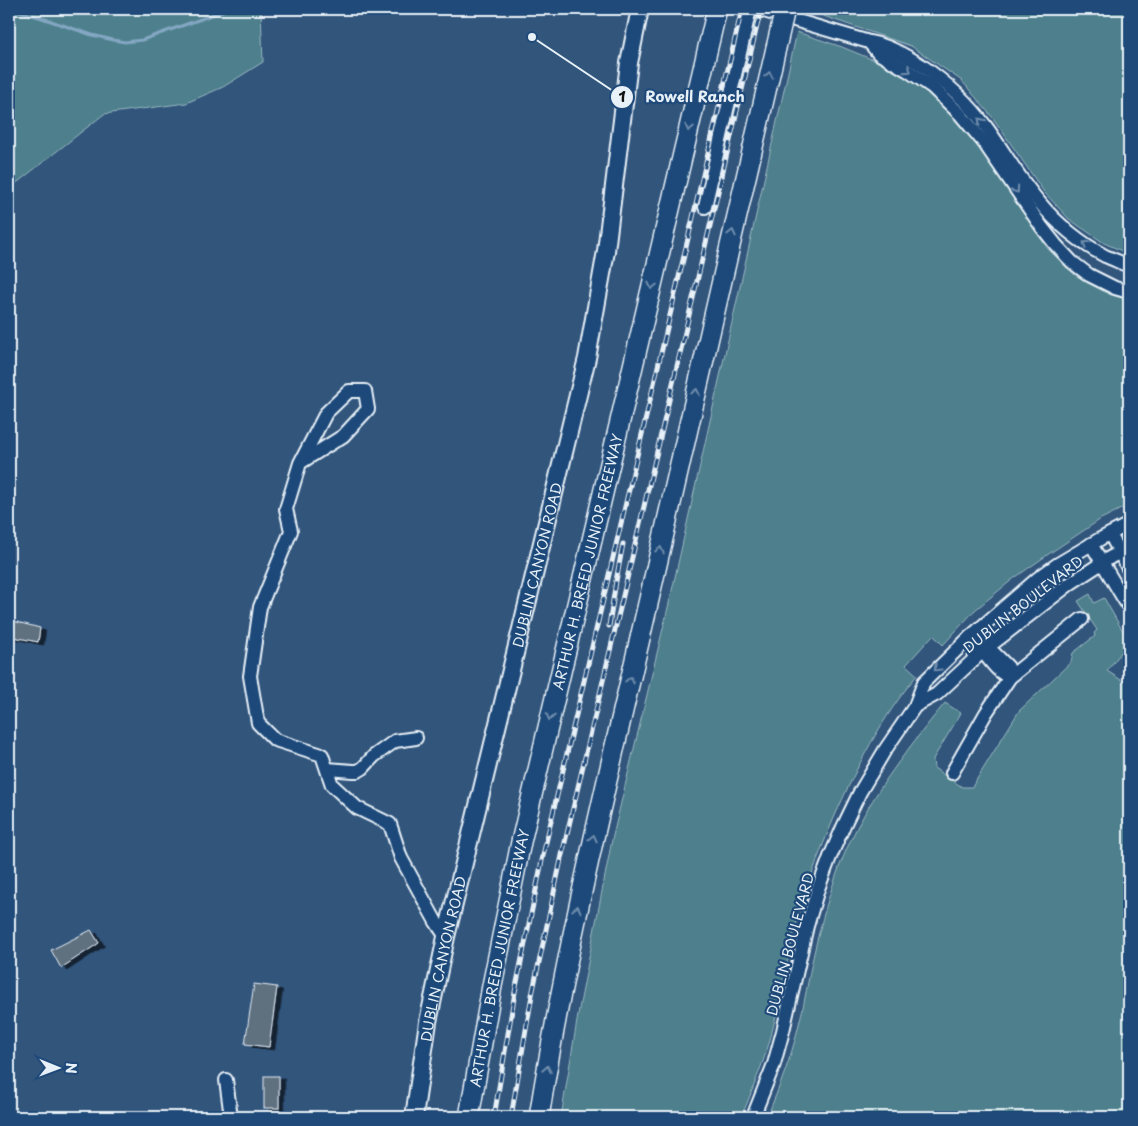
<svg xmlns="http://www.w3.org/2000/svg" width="1138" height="1126" font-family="'Playpen Sans',sans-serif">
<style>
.green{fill:#4e808c;stroke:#9bb8c2}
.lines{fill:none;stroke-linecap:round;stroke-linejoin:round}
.stream{stroke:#84a7c3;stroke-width:3}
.building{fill:#5e6f7f;stroke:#e8f1f8;filter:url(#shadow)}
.minor-casing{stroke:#e8f1f8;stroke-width:16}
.major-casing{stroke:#e8f1f8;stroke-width:20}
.highway-casing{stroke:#e8f1f8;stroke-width:22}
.minor{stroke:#1f4a7a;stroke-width:12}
.major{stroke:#1f4a7a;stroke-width:16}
.highway{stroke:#1f4a7a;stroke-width:19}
.rail-casing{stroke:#e8f1f8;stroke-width:5}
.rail{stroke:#1f4a7a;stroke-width:3;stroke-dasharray:9;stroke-linecap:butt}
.highway-bridge-casing{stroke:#e8f1f8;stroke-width:22;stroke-linecap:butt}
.highway-bridge{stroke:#1f4a7a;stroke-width:19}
.oneway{stroke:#6f8dac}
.labels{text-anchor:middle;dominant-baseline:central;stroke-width:4.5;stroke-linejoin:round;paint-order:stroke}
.street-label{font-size:14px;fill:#e8f1f8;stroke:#1f4a7a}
.leader{fill:none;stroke:#e8f1f8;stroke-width:2}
.callout-dot{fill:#e8f1f8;stroke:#1f4a7a;stroke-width:2}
.mark-label{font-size:15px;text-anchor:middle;font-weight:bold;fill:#111}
.callout-label{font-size:15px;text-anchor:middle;font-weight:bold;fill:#e8f1f8;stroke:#1f4a7a;stroke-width:4.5;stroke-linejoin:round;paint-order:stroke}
</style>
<defs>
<filter id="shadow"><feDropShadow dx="5.5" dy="3" stdDeviation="0" flood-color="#0009"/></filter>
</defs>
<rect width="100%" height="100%" fill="#32557c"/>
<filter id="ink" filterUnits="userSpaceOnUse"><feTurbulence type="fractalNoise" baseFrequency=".02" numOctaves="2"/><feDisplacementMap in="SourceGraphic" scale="10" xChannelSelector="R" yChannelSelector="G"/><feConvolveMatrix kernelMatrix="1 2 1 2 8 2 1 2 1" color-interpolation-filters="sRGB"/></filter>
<g filter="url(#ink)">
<g class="green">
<polygon points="9,9 261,9 263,62 223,87 186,103 104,114 9,189"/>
<polygon points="803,9 1129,9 1129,254 1104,243 1069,219 1044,192 993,118 962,81 911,46"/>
<path d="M797,32L842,47L893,68L922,88L945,109L975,143L1048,249L1075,275L1109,294L1129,300V505L1101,519L1050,553L1013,579L975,610L943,645L933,635L906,665L917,675C881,719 857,766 834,818C819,853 806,888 796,925C786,962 781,999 771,1036C769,1045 765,1055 762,1064C755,1082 749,1100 741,1117H561L579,1009L612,840L671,595Z"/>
<path d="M1090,594L1094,603L1104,598L1129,642L1107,671L1129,685V1117H767C779,1088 791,1058 798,1028C805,1003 808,978 814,953C821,923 829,894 840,865C863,805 904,753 945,703L961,713L933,759L934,768L962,787H972L1019,711L1071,662L1073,653L1095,636L1094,633L1097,630L1078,601Z"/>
</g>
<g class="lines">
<polyline class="stream" points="12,9 42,18 92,35 113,40 125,42 142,40 201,19 227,9"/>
</g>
<g class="building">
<polygon points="9,620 40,628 38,642 9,636"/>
<polygon points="91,930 99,943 61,968 51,950"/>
<polygon points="254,984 277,987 269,1047 245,1044"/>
<rect x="264" y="1076" width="15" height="32"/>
</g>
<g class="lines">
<g class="minor-casing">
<g id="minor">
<path d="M757,9L869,42C888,45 905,55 921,65C946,82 969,103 987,128C1005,153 1020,180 1040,203C1056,223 1082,244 1105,256C1113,259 1121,263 1129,266"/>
<polyline points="869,42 878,53 907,70 932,87 960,114 985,144 1041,226 1056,245 1072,262 1089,275 1115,288 1129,292"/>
<polyline points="705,207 750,9"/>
<polyline points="300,463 326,413 349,391 365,391 368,409 343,436 300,463 286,509 291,531 260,607 250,676 258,723 275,740 322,755 332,785 357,808 390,824 401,858 436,922 446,937"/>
<polyline points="1110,534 1129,570"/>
<polyline points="1091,544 1125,601 1129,605"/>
<path d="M970,637C974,642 980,647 983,652C991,662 998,673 1010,677L1008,667L994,653L983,651"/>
<polyline points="915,706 937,694 983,651 1071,583 1111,557 1129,548"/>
<polyline points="327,769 353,771 358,771 363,768 374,756 395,741 416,738"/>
<polyline points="952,773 986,713 1010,677 1082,619"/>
<polyline points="226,1080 231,1117"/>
<polyline points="753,1117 774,1064 783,1031 807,926 818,889 830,857 844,825 860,792 885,750 915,706 924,682 970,637 1037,579 1058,564 1100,539 1129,524"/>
</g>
</g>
<g class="major-casing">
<g id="major">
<path id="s1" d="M414,1117L428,1022L446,937L587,358L606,251L629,63L640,9"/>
</g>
</g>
<g class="highway-casing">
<g id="highway">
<path id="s2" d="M469,1117L492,986L521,842L717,9"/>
<path d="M539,1117C567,941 610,769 650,595C692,413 733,230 776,48"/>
</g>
</g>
<use href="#minor" class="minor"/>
<use href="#major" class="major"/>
<use href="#highway" class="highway"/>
<g class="rail-casing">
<g id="rail">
<polyline points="609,626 616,581 623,544"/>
<polyline points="494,1117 515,992 544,851 742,9"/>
<polyline points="511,1117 532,995 562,855 761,9"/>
</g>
</g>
<use href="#rail" class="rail"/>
<g class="highway-bridge-casing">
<polyline id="highway-bridge" points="776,48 785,9"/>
</g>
<use href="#highway-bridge" class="highway-bridge"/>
</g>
<defs><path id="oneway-chevron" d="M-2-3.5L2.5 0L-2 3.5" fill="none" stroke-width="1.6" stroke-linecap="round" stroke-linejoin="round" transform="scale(1.25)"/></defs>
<g class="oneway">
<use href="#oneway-chevron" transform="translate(908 70) rotate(33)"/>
<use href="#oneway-chevron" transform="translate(769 75) rotate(-77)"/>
<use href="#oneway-chevron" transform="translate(981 121) rotate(-129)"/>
<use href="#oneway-chevron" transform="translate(689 128) rotate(103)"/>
<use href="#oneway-chevron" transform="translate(1016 190) rotate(55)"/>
<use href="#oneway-chevron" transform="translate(732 233) rotate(-77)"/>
<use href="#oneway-chevron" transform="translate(1086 244) rotate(-145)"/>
<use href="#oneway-chevron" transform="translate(652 286) rotate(103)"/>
<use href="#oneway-chevron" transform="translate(696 392) rotate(-77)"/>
<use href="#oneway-chevron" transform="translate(660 550) rotate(-77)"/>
<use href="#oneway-chevron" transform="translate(937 668) rotate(136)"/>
<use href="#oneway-chevron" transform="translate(630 680) rotate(-77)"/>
<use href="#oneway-chevron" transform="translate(550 717) rotate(103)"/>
<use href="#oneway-chevron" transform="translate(593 838) rotate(-77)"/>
<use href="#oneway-chevron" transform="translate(577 909) rotate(-78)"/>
<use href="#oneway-chevron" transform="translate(547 1069) rotate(-80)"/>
</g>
</g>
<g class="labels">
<g class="street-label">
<text stroke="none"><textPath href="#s2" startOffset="568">ARTHUR H. BREED JUNIOR FREEWAY</textPath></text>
<text stroke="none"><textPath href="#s1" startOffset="566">DUBLIN CANYON ROAD</textPath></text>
<text transform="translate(1023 604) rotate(-38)">DUBLIN BOULEVARD</text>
<text transform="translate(790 944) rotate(-75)">DUBLIN BOULEVARD</text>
<text stroke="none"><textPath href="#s2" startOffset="162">ARTHUR H. BREED JUNIOR FREEWAY</textPath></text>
<text stroke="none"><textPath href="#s1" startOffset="161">DUBLIN CANYON ROAD</textPath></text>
</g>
</g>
<path class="leader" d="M532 37L622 97"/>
<g class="callout-dot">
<circle cx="532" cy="37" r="5"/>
<circle cx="622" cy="97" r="12"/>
</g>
<g class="mark-label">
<text x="622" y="102">1</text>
</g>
<g class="callout-label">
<text x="695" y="102">Rowell Ranch</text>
</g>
<rect width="1138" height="1126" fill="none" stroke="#1f4a7a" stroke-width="30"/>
<rect x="15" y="15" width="1108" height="1096" fill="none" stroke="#e8f1f8" stroke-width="2" filter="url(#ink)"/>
<g transform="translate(58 1068) rotate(91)" stroke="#1f4a7a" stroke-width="4" paint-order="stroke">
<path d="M0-4L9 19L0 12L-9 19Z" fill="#e8f1f8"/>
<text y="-8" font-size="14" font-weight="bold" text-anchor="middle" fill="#e8f1f8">N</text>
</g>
</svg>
